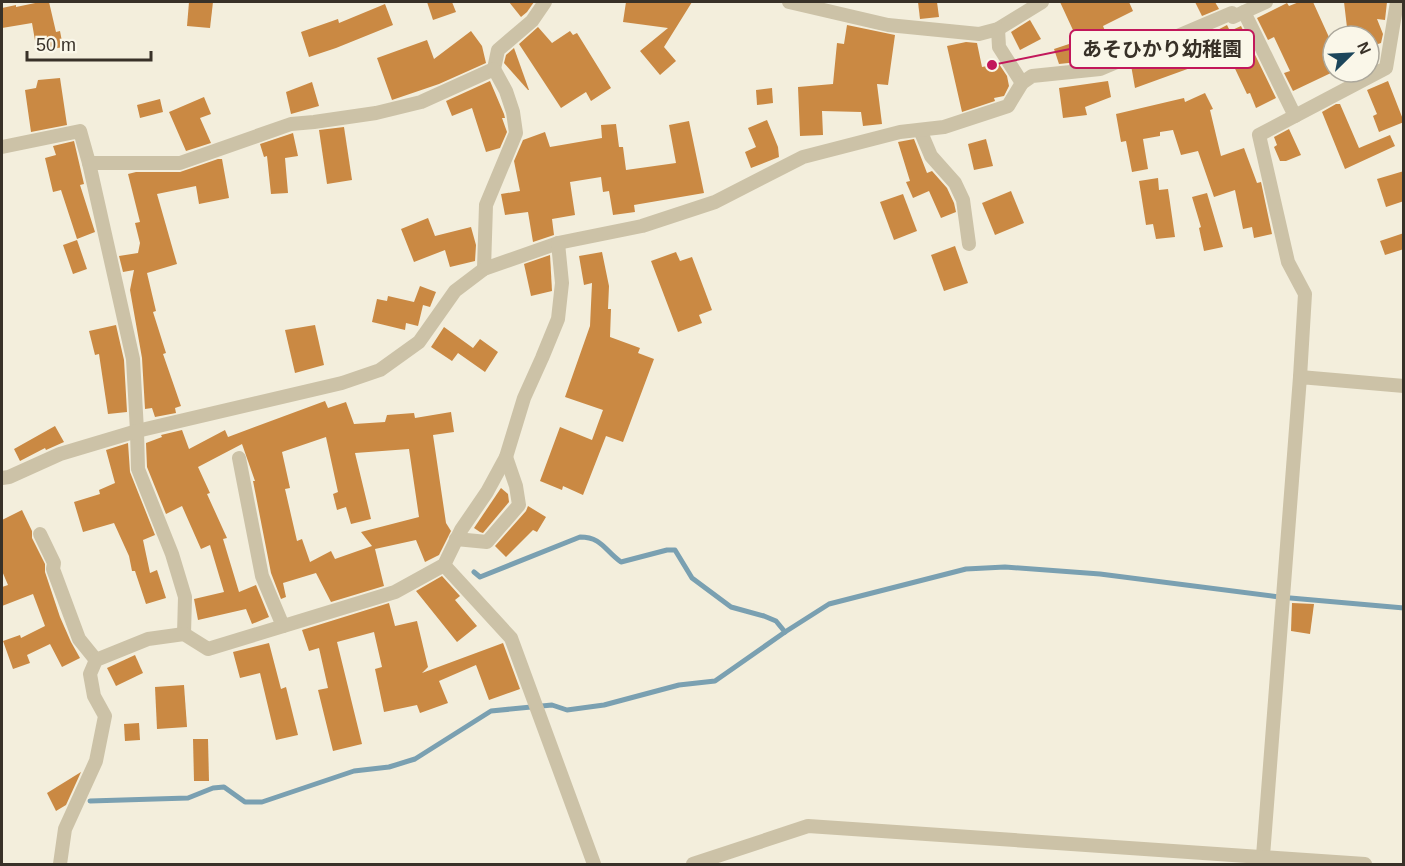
<svg xmlns="http://www.w3.org/2000/svg" width="1405" height="866" font-family="Helvetica,'Noto Sans JP',sans-serif">
<style>
.lines{fill:none;stroke-linecap:round;stroke-linejoin:round}
.stream{stroke:#7aa0b1;stroke-width:5}
.building{fill:#ca8943;fill-rule:evenodd}
.minor{stroke:#ccc2a7;stroke-width:14}
.leader{fill:none;stroke:#c2185b;stroke-width:2}
.callout-dot{fill:#c2185b;stroke:#faf7e9;stroke-width:2}
.callout{fill:#faf7e9;stroke:#c2185b;stroke-width:2}
.callout-label{font-size:20px;text-anchor:middle;font-weight:bold;fill:#383128}
</style>
<rect width="100%" height="100%" fill="#f3eedc"/>
<g class="lines">
<g class="stream">
<path d="M474,572L480,577L580,537C602,537 605,551 621,562L667,550H675L692,578L731,607L764,616L776,621L785,632"/>
<polyline points="90,801 188,798 213,788 224,787 245,802 262,802 354,771 389,767 415,759 491,711 552,705 567,710 604,705 679,685 715,681 785,632 829,604 966,569 1005,567 1100,574 1279,597 1404,608"/>
</g>
</g>
<g class="building">
<polygon points="40,2 49,2 56,32 60,31 63,47 37,52 32,23 2,28 2,8 16,5 16,7"/>
<polygon points="189,2 213,2 210,28 187,26"/>
<polygon points="427,2 452,2 456,12 433,20"/>
<polygon points="509,2 534,2 527,12 521,17"/>
<polygon points="626,2 692,2 664,47 676,61 660,75 640,51 668,28 623,22"/>
<polygon points="918,2 937,2 939,17 920,19"/>
<polygon points="1060,2 1129,2 1133,11 1103,26 1114,53 1097,60 1059,64 1054,49 1078,41"/>
<polygon points="1195,2 1215,2 1219,9 1202,16"/>
<polygon points="1299,2 1313,2 1333,46 1333,72 1293,91 1284,73 1290,71 1274,37 1268,40 1257,18 1287,3 1289,6"/>
<polygon points="1344,2 1387,2 1385,20 1377,19 1383,34 1381,43 1369,47 1369,36 1348,36"/>
<polygon points="385,4 393,25 336,48 309,57 301,32 338,19 339,23"/>
<polygon points="1030,20 1041,39 1020,50 1011,32"/>
<polygon points="847,25 895,35 888,85 877,84 882,124 863,126 861,112 822,111 823,135 800,136 798,87 833,84 837,43 844,44"/>
<polygon points="1227,25 1230,31 1241,26 1276,98 1256,108 1250,93 1247,94 1229,56 1218,62 1204,37"/>
<polygon points="538,27 552,43 570,31 573,35 577,33 611,88 591,101 586,92 561,108 519,44"/>
<polygon points="471,31 482,46 486,63 439,84 392,100 377,58 427,40 434,59"/>
<polygon points="966,42 977,43 982,67 999,64 1007,76 1009,86 1004,96 994,98 995,101 962,112 947,46"/>
<polygon points="1183,45 1193,67 1135,88 1131,65 1164,59 1162,53"/>
<polygon points="514,48 529,90 528,90 504,63 506,55"/>
<polygon points="60,78 67,125 31,132 25,90 36,88 38,80"/>
<polygon points="490,81 504,114 505,118 502,118 507,132 500,148 486,152 472,108 452,116 446,101"/>
<polygon points="1108,81 1111,97 1085,107 1087,115 1063,118 1059,88"/>
<polygon points="1388,81 1404,122 1379,132 1373,116 1377,114 1367,90"/>
<polygon points="312,82 319,106 291,114 286,92"/>
<polygon points="772,88 773,103 757,105 756,90"/>
<polygon points="1205,93 1213,109 1210,110 1221,156 1244,148 1257,183 1261,182 1272,234 1254,238 1252,227 1243,229 1235,190 1214,197 1198,151 1181,155 1173,130 1160,132 1160,136 1143,139 1148,169 1132,172 1126,141 1121,142 1116,114 1184,98 1185,102"/>
<polygon points="204,97 211,114 200,118 211,143 186,151 169,112"/>
<polygon points="160,99 163,112 140,118 137,105"/>
<polygon points="1336,104 1340,104 1359,148 1390,135 1395,146 1345,169 1322,112"/>
<polygon points="767,120 778,147 779,157 751,168 745,152 756,147 748,128"/>
<polygon points="689,121 704,193 634,205 635,212 613,215 609,191 603,192 601,177 570,182 575,215 552,219 554,235 533,242 528,212 505,215 501,194 520,191 514,161 523,140 545,132 550,147 602,138 601,125 616,124 619,147 623,147 626,170 676,163 669,125"/>
<polygon points="344,127 352,180 327,184 319,130"/>
<polygon points="1289,129 1301,155 1286,161 1280,161 1274,147 1277,145 1274,137"/>
<polygon points="293,133 298,156 285,158 288,193 271,194 267,156 264,157 260,144"/>
<polygon points="914,139 927,173 932,171 947,188 954,203 956,212 941,218 929,191 913,198 906,182 910,181 898,142"/>
<polygon points="986,139 993,166 974,170 968,144"/>
<polygon points="74,141 84,184 80,185 95,232 77,239 61,190 53,192 45,158 56,155 53,146"/>
<polygon points="218,159 222,159 229,198 199,204 196,186 157,194 177,264 147,273 156,311 153,312 166,353 163,354 181,406 175,408 176,413 155,417 152,408 145,409 142,358 130,290 134,270 123,272 119,256 138,253 140,243 135,223 140,222 128,174 136,172 180,172"/>
<polygon points="1404,171 1404,201 1386,207 1377,179"/>
<polygon points="1158,178 1159,190 1168,189 1175,237 1156,239 1153,224 1146,225 1139,181"/>
<polygon points="1011,191 1024,223 995,235 982,203"/>
<polygon points="1207,193 1223,247 1204,251 1199,228 1201,227 1192,197"/>
<polygon points="903,194 917,231 894,240 880,202"/>
<polygon points="428,218 435,236 471,227 476,245 475,261 450,267 445,250 414,262 401,229"/>
<polygon points="1404,233 1404,249 1385,255 1380,241"/>
<polygon points="77,240 87,269 73,274 63,245"/>
<polygon points="955,246 968,283 944,291 931,255"/>
<polygon points="602,252 609,286 608,309 611,309 610,337 640,348 638,353 654,359 623,442 606,436 583,495 563,486 562,490 540,481 560,427 592,440 603,410 565,397 590,326 592,283 584,285 579,256"/>
<polygon points="676,252 680,261 692,257 712,310 699,315 702,323 678,332 651,261"/>
<polygon points="550,255 552,291 531,296 524,264"/>
<polygon points="420,286 436,292 430,307 423,305 418,326 406,323 405,330 372,322 377,299 387,301 388,296 414,302"/>
<polygon points="116,325 124,360 127,412 108,414 99,354 95,355 89,331"/>
<polygon points="315,325 324,365 295,373 285,330"/>
<polygon points="444,327 473,348 480,339 498,352 485,372 458,353 452,361 431,347"/>
<path d="M325,401L328,408L346,402L354,424L385,422L387,415L414,413L415,418L451,412L454,432L433,435L446,523L451,531L439,555L425,562L416,540L375,549L384,586L331,602L316,573L283,583L286,597L281,599L271,573L253,481H255L242,444L198,467L210,493L207,494L227,538L223,539L239,592L256,585L269,617L252,624L246,609L198,620L194,599L224,592L210,545L201,549L182,506L166,514L147,467L146,443L162,437L161,435L182,430L189,449L225,430L228,437ZM326,437L338,492L333,494L337,510L346,507L351,524L371,519L355,453L409,449L419,517L361,532L372,546L335,559L331,551L310,562L302,539L297,541L285,489L290,488L282,452Z"/>
<polygon points="55,426 64,442 46,450 45,448 20,461 14,449"/>
<polygon points="128,443 130,472 155,535 143,540 150,573 157,570 166,598 146,604 135,571 132,571 129,556 114,523 83,532 74,502 100,494 99,490 115,483 106,450"/>
<polygon points="501,488 508,494 509,502 483,533 480,532 474,528"/>
<polygon points="528,506 546,517 537,532 533,530 506,557 495,546 526,511"/>
<polygon points="22,510 32,531 32,538 45,564 45,572 60,617 71,642 80,658 62,667 50,644 27,655 30,663 13,669 3,641 20,635 21,638 45,626 33,594 2,606 2,587 8,585 2,571 2,520"/>
<polygon points="442,576 460,596 455,600 477,626 457,642 416,591"/>
<polygon points="389,603 395,626 417,621 428,667 422,673 503,643 520,689 489,700 476,665 439,681 448,703 420,713 417,705 384,712 375,669 382,667 374,632 337,642 362,744 333,751 318,690 328,688 319,648 309,651 302,630"/>
<polygon points="1292,603 1314,604 1310,634 1291,631"/>
<polygon points="269,643 281,689 286,687 298,735 276,740 260,673 240,678 233,652"/>
<polygon points="135,655 143,673 116,686 107,668"/>
<polygon points="184,685 187,727 157,729 155,687"/>
<polygon points="139,723 140,740 125,741 124,724"/>
<polygon points="193,739 208,739 209,781 194,781"/>
<polygon points="81,772 66,805 56,811 47,793"/>
</g>
<g class="lines">
<g class="minor">
<polyline points="789,2 888,25 979,34 998,29 1042,2"/>
<polyline points="1244,12 1295,116"/>
<polyline points="998,29 999,47 1022,83"/>
<polyline points="920,130 931,156 955,183 963,200 969,244"/>
<polyline points="2,147 80,131 89,163 133,359 137,431 138,469 172,554 185,597 184,634"/>
<polyline points="89,163 180,163 291,124 314,122 376,113 421,102 494,69 498,50 532,21 545,2"/>
<polyline points="484,269 486,205 516,133 513,112 506,91 494,69"/>
<polyline points="1300,377 1305,294 1288,262 1259,135 1386,68 1397,2"/>
<polyline points="239,458 262,576 283,626"/>
<polyline points="2,478 9,477 60,454 137,431 342,383 380,370 419,342 455,291 484,269 558,243 642,226 715,202 803,157 900,132 944,127 1008,106 1022,83 1032,76 1100,69 1232,13 1233,17 1266,2"/>
<polyline points="40,534 54,563 53,569 79,639 96,660"/>
<polyline points="456,539 487,542 519,505 516,486 506,457"/>
<polyline points="444,565 511,638 594,864"/>
<polyline points="1263,856 1300,377 1404,386"/>
<polyline points="60,864 65,829 96,761 105,716 94,696 90,674 96,660 148,639 184,634 208,649 395,592 444,565 461,530 487,492 506,457 524,398 542,358 558,319 562,283 558,243"/>
<polyline points="693,864 808,826 1365,864"/>
</g>
</g>
<path class="leader" d="M992 65L1070 49"/>
<circle class="callout-dot" cx="992" cy="65" r="6"/>
<rect class="callout" x="1070" y="30" width="184" height="38" rx="6"/>
<g class="callout-label">
<text x="1162" y="56">あそひかり幼稚園</text>
</g>
<rect width="1405" height="866" fill="none" stroke="#383128" stroke-width="6"/>
<g transform="translate(1351 54) rotate(66)"><circle r="28" fill="#faf7e9" stroke="#aca89c" stroke-width="1.5"/>
<path d="M0-4.5L10 22L0 15L-10 22Z" fill="#1c465b"/>
<text y="-9" font-size="16" font-weight="bold" text-anchor="middle" fill="#383128">N</text>
</g>
<path d="M27 51v9h124v-9" fill="none" stroke="#383128" stroke-width="3"/>
<text x="36" y="51" font-size="18" fill="#383128" stroke="#faf7e9" stroke-width="4.5" paint-order="stroke">50 m</text>
</svg>
